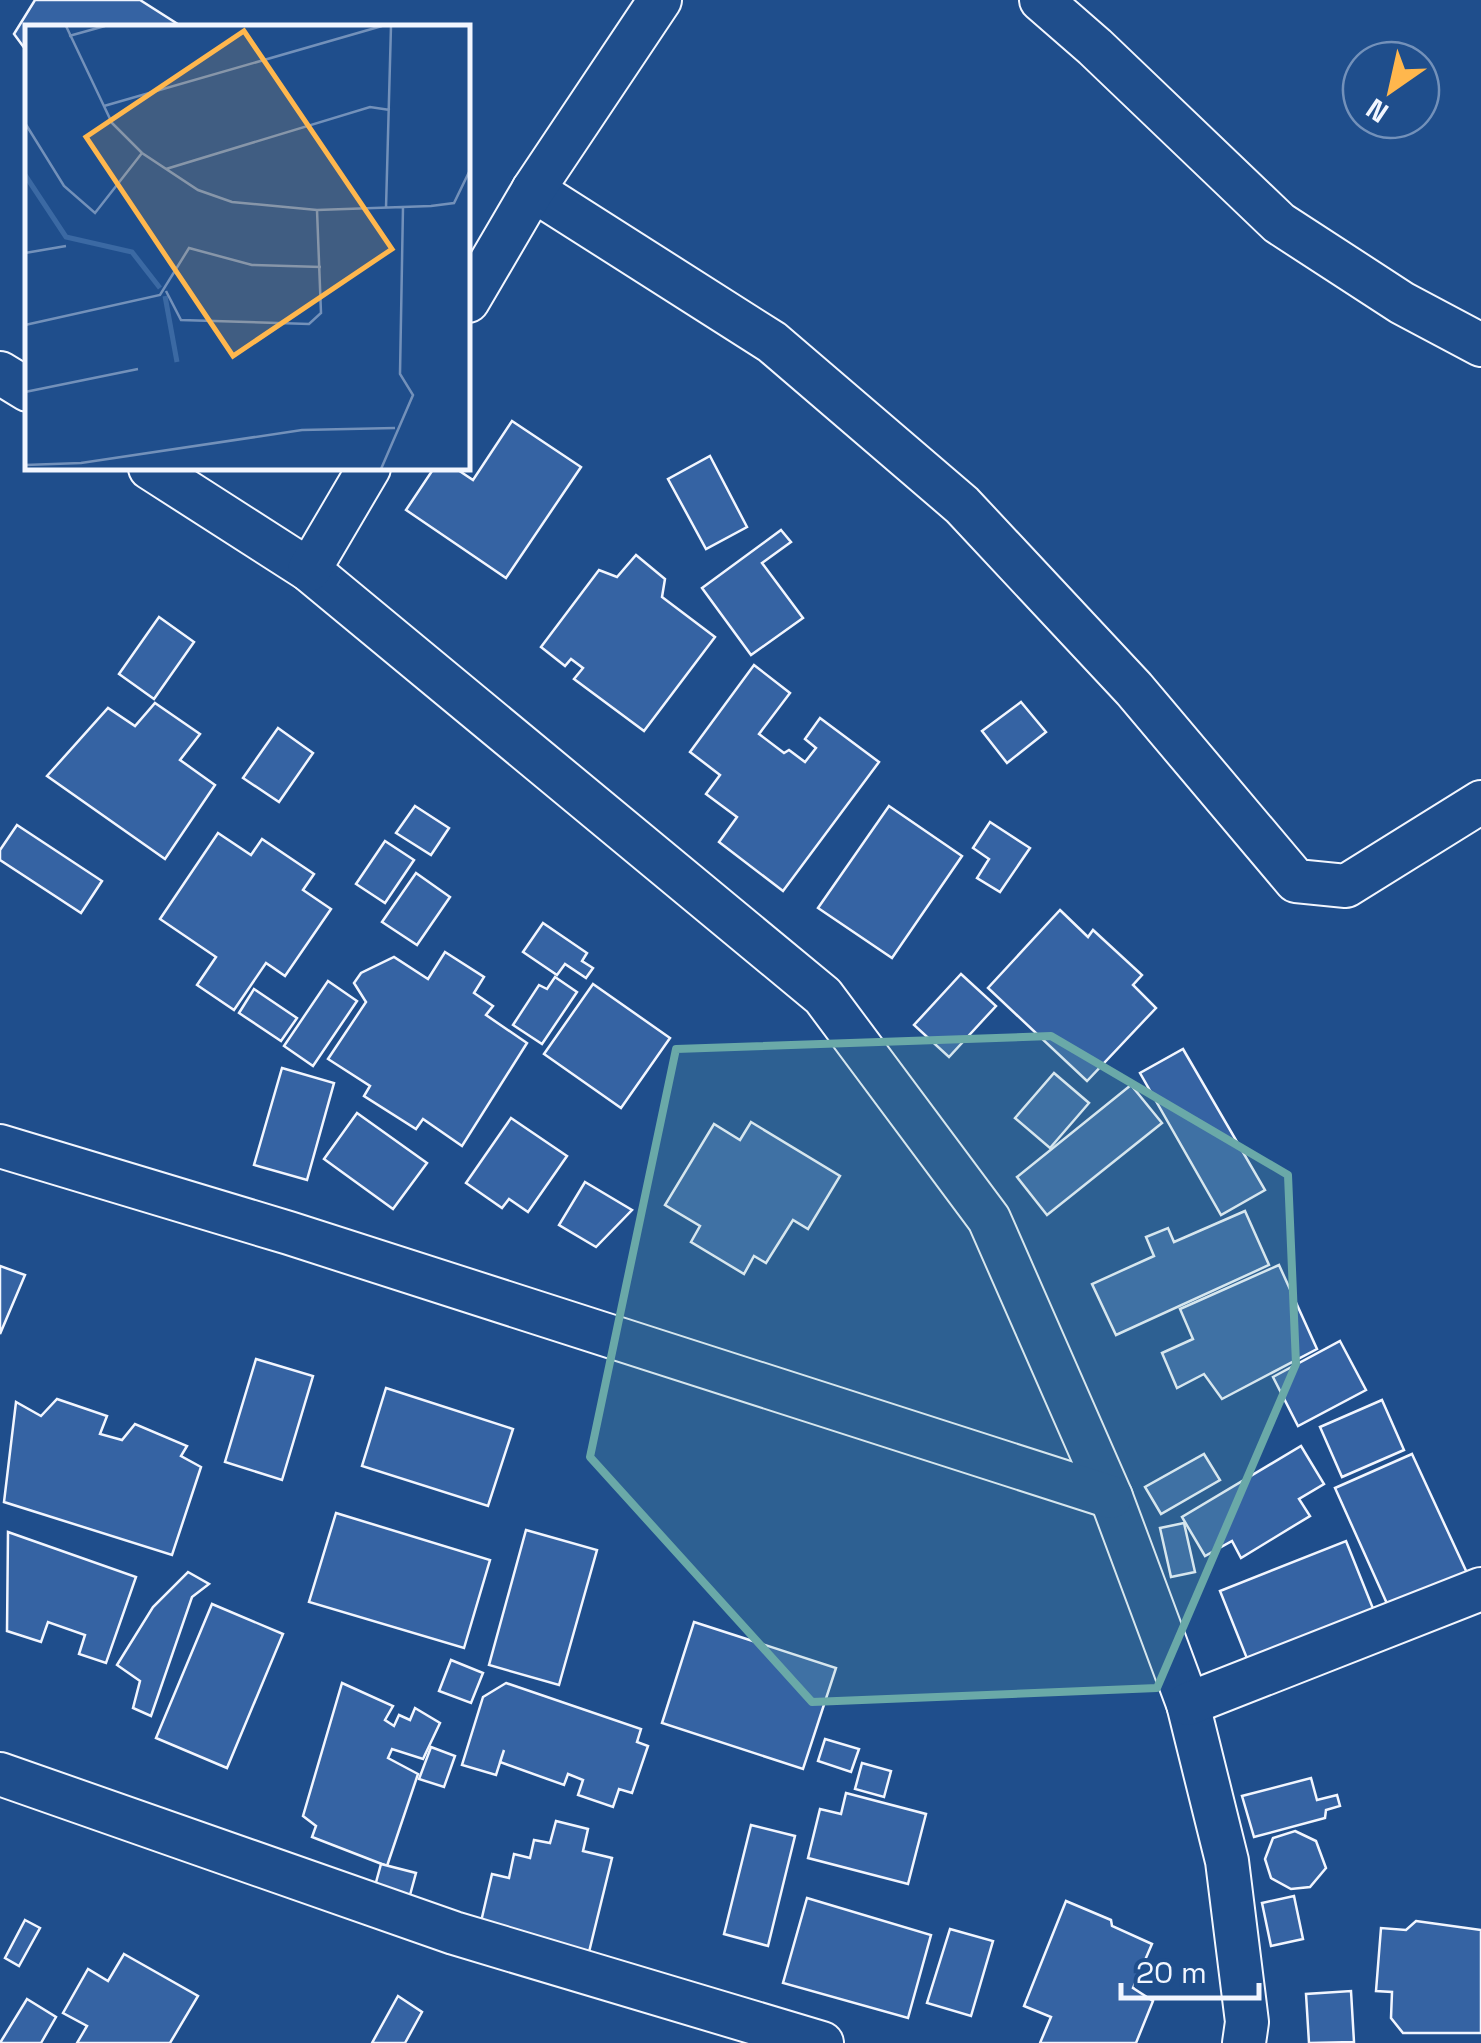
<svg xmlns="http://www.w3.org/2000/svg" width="1481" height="2043" font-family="'Space Grotesk',sans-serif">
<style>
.building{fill:#3563a3;stroke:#f2f6ff;stroke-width:2.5}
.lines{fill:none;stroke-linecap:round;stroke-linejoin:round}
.street-casing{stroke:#f2f6ff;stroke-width:46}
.street{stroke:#1f4e8c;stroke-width:42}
.marked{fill:#6aa9a8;fill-opacity:0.2;stroke:#6aa9a8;stroke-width:8;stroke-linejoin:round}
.inset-river{fill:none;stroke:#3b69a3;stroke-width:5}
.inset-road{fill:none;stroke:#7391ba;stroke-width:2.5}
.view{fill:#ffb74d;fill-opacity:0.15;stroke:#ffb74d;stroke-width:5}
.inset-edge{fill:none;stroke:#f2f6ff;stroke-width:5}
</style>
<rect width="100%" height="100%" fill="#1f4e8c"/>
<g class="building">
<polygon points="35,0 140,0 184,28 28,28 28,53 14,34"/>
<polygon points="512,421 581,467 506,578 406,510 434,468 455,468 473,480"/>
<polygon points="710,456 747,527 706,549 668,479"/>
<polygon points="781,530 791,542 762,563 803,618 751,655 702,588"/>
<polygon points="636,555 665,579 662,597 715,637 644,731 574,679 583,668 571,659 565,666 541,647 599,570 617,577"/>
<polygon points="159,617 194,642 154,699 119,674"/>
<polygon points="754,665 790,693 759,734 784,753 789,750 805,762 816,748 805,739 820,718 879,762 783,891 719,842 737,817 706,794 720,775 690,752"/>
<polygon points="1021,702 1046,732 1007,763 982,731"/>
<polygon points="155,703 200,734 180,760 215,785 165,859 47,776 108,708 135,726"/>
<polygon points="278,728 313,753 279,802 243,778"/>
<polygon points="415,806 449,828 431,855 396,833"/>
<polygon points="889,806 962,856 892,958 818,908"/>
<polygon points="990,822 1030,848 1000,892 977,878 989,859 973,848"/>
<polygon points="17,825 102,881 81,913 0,860 0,850"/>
<polygon points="218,833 251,855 262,839 314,874 303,890 331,909 285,976 266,963 234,1010 197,985 216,957 160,919"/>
<polygon points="385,841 414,860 385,903 356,884"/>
<polygon points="416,873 450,897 417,945 382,922"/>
<polygon points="1060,910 1088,937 1093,930 1142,975 1133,985 1156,1008 1087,1081 988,988"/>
<polygon points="543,923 587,953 582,961 593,968 586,978 565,964 557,975 523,952"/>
<polygon points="445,952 484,977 474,993 493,1006 486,1015 527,1043 462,1146 423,1119 416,1129 364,1096 370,1086 328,1059 366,1002 354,983 361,973 394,957 428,979"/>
<polygon points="961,974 996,1006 949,1057 914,1025"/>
<polygon points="555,977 577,992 542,1044 513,1025 539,985 547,989"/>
<polygon points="328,981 357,1001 313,1066 284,1046"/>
<polygon points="593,984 670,1038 621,1108 544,1054"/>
<polygon points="254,989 297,1018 281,1041 239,1013"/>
<polygon points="1183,1049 1265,1190 1221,1215 1140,1073"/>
<polygon points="282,1068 334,1083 307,1180 254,1165"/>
<polygon points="1054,1073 1089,1103 1050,1148 1015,1118"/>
<polygon points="1131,1085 1162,1123 1047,1215 1017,1177"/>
<polygon points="357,1113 427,1163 393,1209 324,1159"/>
<polygon points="511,1118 567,1156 528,1212 509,1199 502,1208 466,1183"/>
<polygon points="751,1122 840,1176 808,1229 793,1220 766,1263 754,1256 744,1274 691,1242 700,1226 665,1205 714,1124 740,1140"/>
<polygon points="585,1182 632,1210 596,1247 559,1225"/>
<polygon points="1245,1211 1269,1265 1116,1335 1092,1284 1154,1256 1146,1237 1168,1228 1174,1242"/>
<polygon points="1279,1265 1317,1349 1222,1399 1204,1374 1177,1388 1162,1353 1193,1339 1180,1309"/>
<polygon points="0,1266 25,1275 0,1334"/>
<polygon points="1340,1341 1366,1390 1298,1426 1273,1377"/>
<polygon points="256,1359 313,1376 282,1480 225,1462"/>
<polygon points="386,1388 513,1429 488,1506 362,1466"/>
<polygon points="57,1399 107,1416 100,1434 122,1440 135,1424 187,1446 181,1456 201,1467 172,1555 4,1502 16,1402 41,1416"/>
<polygon points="1382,1400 1404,1450 1342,1477 1320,1427"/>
<polygon points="1301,1446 1324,1484 1299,1499 1310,1516 1241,1558 1232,1541 1205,1556 1182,1517"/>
<polygon points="1204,1454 1220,1480 1161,1514 1145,1487"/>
<polygon points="1412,1454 1467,1573 1389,1608 1335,1488"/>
<polygon points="336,1513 490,1560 464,1648 309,1602"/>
<polygon points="1184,1523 1195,1572 1171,1577 1160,1528"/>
<polygon points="526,1530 597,1550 559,1685 489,1665"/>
<polygon points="8,1532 136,1577 106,1663 79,1654 85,1635 48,1622 41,1642 7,1631"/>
<polygon points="1346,1541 1378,1621 1252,1671 1220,1591"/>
<polygon points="188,1572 209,1584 192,1597 151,1716 133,1708 140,1681 117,1665 153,1607"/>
<polygon points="212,1604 283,1634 227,1768 156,1738"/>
<polygon points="694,1622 836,1668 803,1769 662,1723"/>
<polygon points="451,1660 483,1673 471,1703 439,1691"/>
<polygon points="342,1683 393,1706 385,1720 394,1726 399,1715 410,1720 415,1708 440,1723 423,1759 392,1749 388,1758 418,1774 387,1866 312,1837 316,1826 303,1816"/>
<polygon points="506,1683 641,1729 637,1742 648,1746 632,1793 619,1789 613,1807 578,1795 583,1780 568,1774 564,1785 500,1762 504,1750 496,1775 462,1765 483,1697"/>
<polygon points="825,1739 859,1749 851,1772 818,1761"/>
<polygon points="431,1747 455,1756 444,1787 419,1779"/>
<polygon points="862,1763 891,1771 884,1797 855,1789"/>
<polygon points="1311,1778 1317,1800 1337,1795 1340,1806 1326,1810 1325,1818 1254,1837 1242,1796"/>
<polygon points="846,1793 926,1814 908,1884 808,1858 820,1809 841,1814"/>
<polygon points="556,1821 588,1829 583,1851 612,1858 589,1952 480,1926 492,1874 509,1878 514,1854 530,1858 534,1840 550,1843"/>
<polygon points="751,1825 795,1836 768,1946 724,1934"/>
<polygon points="1295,1831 1316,1841 1326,1868 1310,1887 1291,1889 1271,1878 1265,1859 1273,1838"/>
<polygon points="381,1864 416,1873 410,1895 375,1886"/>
<polygon points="1294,1896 1303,1939 1271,1946 1262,1903"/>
<polygon points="807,1898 931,1935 908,2018 783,1983"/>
<polygon points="1066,1901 1111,1920 1112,1926 1152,1944 1133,1988 1153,2001 1136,2043 1040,2043 1051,2017 1024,2006"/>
<polygon points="25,1920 40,1928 19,1966 5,1958"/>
<polygon points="1416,1921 1481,1930 1481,2033 1403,2033 1391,2018 1392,1992 1376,1991 1381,1928 1406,1930"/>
<polygon points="950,1929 993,1941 971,2016 927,2003"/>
<polygon points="124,1954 198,1996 170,2043 77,2043 87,2026 63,2013 88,1969 108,1981"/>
<polygon points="1351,1991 1354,2042 1309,2043 1306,1994"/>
<polygon points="398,1996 422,2012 405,2043 372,2043"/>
<polygon points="27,1999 56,2017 41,2043 0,2043"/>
</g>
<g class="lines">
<g class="street-casing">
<g id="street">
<polyline points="1041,0 1095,47 1279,223 1402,303 1481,345"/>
<polyline points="533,190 772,342 962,505 1134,689 1296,881 1346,886 1481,802"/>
<polyline points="468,301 533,190 660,0"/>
<polyline points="0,373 28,390"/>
<polyline points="150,468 309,570 823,996 989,1219 1111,1497 1188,1704 1227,1861 1247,2022 1244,2043"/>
<polyline points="309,570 369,468"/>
<polyline points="0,1146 289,1233 1111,1497"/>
<polyline points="1188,1704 1481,1589"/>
<polyline points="0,1774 454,1933 822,2043"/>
</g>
</g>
<use href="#street" class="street"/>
</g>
<path class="marked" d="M1051,1036L1288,1175L1296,1364L1157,1688L812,1702L590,1457L676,1049Z"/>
<g transform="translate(25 25)">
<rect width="445" height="445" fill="#1f4e8c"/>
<path class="inset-river" d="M0,150L41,212L107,227L135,263M140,271L152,337"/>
<path class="inset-road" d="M41,1L87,98L117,128L173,165L207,177L292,185L406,181L429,178L445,145M445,1V59M44,11L80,1M79,81L357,1M0,98L39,161L70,188L117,128M141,144L345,82L365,85M361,183L366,1M0,228L41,221M141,266L156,295L284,299L296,288L292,185M0,300L135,270L164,223L227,240L296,242M0,367L113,344M0,440L56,438L277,405L370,403M356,444L388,370L375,349L378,182"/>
<path class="view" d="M219,6L367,224L208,331L61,112Z"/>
<rect width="445" height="445" class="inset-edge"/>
</g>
<g transform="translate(1391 90) rotate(214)"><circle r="48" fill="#1f4e8c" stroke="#7391ba" stroke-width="2.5"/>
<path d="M0-8L18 38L0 25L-18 38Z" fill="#ffb74d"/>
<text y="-15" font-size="28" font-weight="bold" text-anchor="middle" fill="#f2f6ff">N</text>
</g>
<path d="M1121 1983v15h138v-15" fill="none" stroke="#f2f6ff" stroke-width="5"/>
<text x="1136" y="1983" font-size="30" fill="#f2f6ff" stroke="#1f4e8c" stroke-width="8" paint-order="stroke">20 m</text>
</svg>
